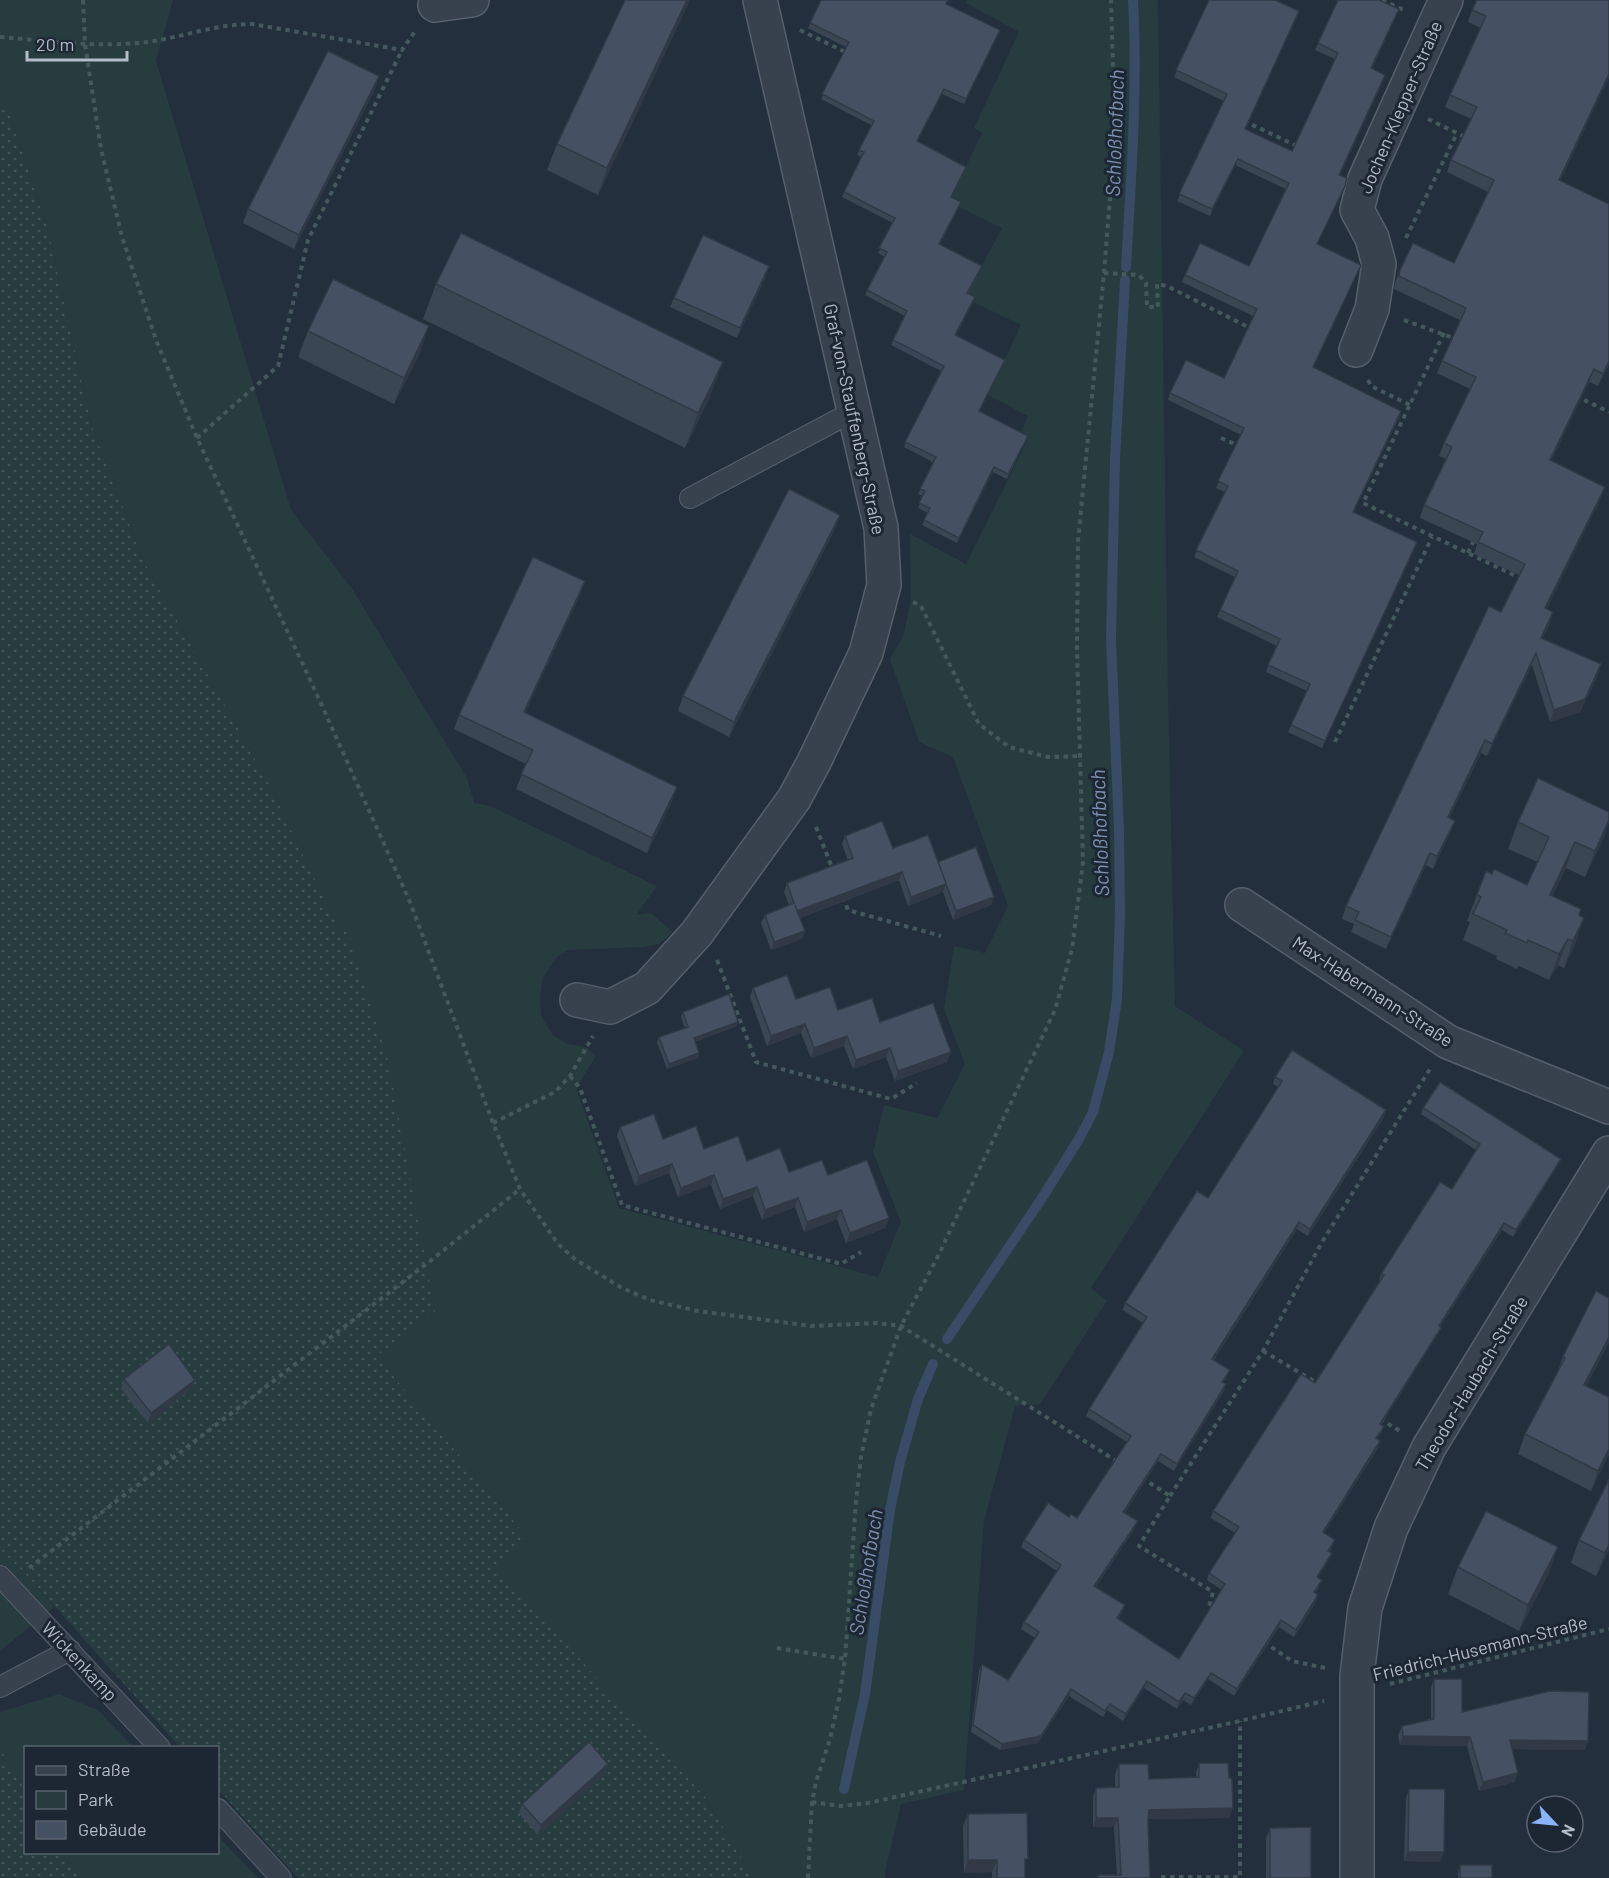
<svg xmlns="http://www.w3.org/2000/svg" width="1609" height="1878" font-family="Barlow,sans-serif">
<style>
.green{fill:#263c3f}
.garden{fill:url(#garden-dots)}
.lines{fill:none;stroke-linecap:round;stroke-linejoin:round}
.stream{stroke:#394c67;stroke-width:10}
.lane-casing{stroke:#565f6c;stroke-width:22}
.street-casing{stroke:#565f6c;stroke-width:36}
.path{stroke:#44595c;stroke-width:4;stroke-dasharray:4.5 4.5;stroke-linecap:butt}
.lane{stroke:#38414e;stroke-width:20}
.street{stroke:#38414e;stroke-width:33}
.wall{fill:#3b4654}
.shaded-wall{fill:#303945}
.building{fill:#455162;stroke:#303945;stroke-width:1.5}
.labels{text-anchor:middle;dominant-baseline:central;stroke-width:6;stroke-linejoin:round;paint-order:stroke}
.street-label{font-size:18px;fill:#b4bcc9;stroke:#1d2633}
.water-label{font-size:20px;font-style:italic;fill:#7c92b1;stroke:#1d2633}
</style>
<defs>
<pattern id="garden-dots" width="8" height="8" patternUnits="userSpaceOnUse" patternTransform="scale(1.5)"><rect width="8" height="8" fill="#263c3f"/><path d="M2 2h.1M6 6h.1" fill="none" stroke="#435659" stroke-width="1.8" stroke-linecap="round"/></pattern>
</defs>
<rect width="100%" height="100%" fill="#242f3e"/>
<g class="green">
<polygon points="0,0 173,0 156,61 291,510 353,590 468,780 474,803 490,806 657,886 636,915 651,913 673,932 659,944 643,947 568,950 557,957 543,977 540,997 541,1016 553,1035 566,1043 587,1048 596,1056 576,1088 619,1208 878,1277 901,1222 873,1152 884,1105 937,1118 965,1064 944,1009 954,946 985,953 1008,906 953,757 919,742 890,659 904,634 911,598 910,534 966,564 1027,441 1019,437 1028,416 988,395 1021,325 965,298 1002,228 949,202 982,133 974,128 1019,32 966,3 968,0 1158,0 1168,694 1175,1006 1244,1051 1091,1288 1107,1301 1040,1404 1015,1406 984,1521 964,1790 901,1804 885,1872 885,1878 753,1878 705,1797 496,1568 529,1540 377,1356 435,1311 423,1251 347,929 339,931 270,786 143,560 91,424 48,230 11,118 0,99"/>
<polygon points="0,1549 35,1584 54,1607 0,1651"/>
<polygon points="59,1694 98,1710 133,1747 26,1748 25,1790 0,1749 0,1712"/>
<polygon points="218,1836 258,1878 81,1878 65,1853 218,1852"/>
</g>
<g class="garden">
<polygon points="0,99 11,118 48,230 91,424 143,560 270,786 339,930 347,929 389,1064 435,1311 377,1356 529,1540 497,1568 705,1797 753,1878 298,1878 218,1789 218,1748 180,1747 35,1584 0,1549"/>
<polygon points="0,1749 25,1790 26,1852 65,1853 81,1878 0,1878"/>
</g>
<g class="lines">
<g class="stream">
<path d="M1126,267C1131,178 1138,89 1133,0"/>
<polyline points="947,1339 1042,1198 1079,1139 1093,1112 1109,1052 1117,999 1120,914 1119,830 1111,639 1115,458 1125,280"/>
<polyline points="844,1789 865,1694 890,1510 900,1462 918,1399 933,1364"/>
</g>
<g class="lane-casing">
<g id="lane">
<polyline points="690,498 854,411"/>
<polyline points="0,1576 160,1748"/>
<polyline points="0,1687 70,1650"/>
<polyline points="218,1809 281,1878"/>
</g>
</g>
<g class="street-casing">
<g id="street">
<polyline points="435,5 472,0"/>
<polyline points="1356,350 1372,309 1379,264 1372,238 1357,210 1365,179 1446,0"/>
<polyline points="1242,905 1448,1042 1609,1107"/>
<polyline points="577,1000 610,1007 647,988 697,933 794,799 814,762 866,653 884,585 881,528 760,0"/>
<polyline points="1357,1878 1357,1676 1365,1608 1391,1528 1429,1447 1609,1153"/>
</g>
</g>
<g class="path">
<polyline points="83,0 85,44 101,149 122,237 156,340 197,438 319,699 410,902 493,1123 520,1189 558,1244 576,1260 622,1288 650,1300 698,1311 811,1326 877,1323 901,1326 1118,1462"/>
<polyline points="1382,0 1404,10"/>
<polyline points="800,30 847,53"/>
<path d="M0,37C49,41 98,48 148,42C183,37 216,24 252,24L402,50L416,30"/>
<polyline points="1428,119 1467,138"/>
<polyline points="1244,121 1297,146"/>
<polyline points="1406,238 1457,133"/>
<polyline points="1104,273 1139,275 1146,283 1147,307 1158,307 1157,284 1167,286 1252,329"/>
<polyline points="1404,320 1456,339"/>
<polyline points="1444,333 1363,503 1520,578"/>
<polyline points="1368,380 1371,386 1410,405"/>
<polyline points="1576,396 1609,412"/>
<polyline points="197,438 278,366 308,240 402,50"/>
<polyline points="1221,438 1239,446"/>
<polyline points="1468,553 1474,540"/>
<polyline points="913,602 921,606 979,724 1009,747 1048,757 1081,756"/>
<polyline points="1335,742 1432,537"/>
<polyline points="816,827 833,870"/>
<polyline points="843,897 848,910 941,936"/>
<polyline points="717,960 756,1062 891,1099 917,1083"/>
<polyline points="570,1076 580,1088 622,1205 841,1264 861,1252"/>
<polyline points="493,1123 555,1092 570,1076 593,1036"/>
<polyline points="1263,1351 1319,1384"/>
<polyline points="1380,1419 1400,1431"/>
<polyline points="1142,1478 1170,1496 1139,1546 1213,1592 1209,1607 1213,1609"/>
<polyline points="1170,1496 1263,1351 1322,1242 1430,1069"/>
<polyline points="29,1568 429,1262 520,1189"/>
<polyline points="1264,1642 1292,1661 1325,1668"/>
<polyline points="777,1648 845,1659"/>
<polyline points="1390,1684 1609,1629"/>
<polyline points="812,1802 840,1806 868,1803 1240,1721 1324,1701"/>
<polyline points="1161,1877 1240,1877 1240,1721"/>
<polyline points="808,1878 812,1802 816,1782 830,1739 839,1699 845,1659 856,1501 861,1457 871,1409 901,1326 937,1258 1055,1010 1072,949 1083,862 1077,649 1078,541 1104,273 1115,135 1111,0"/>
</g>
<use href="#lane" class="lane"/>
<use href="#street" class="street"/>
</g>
<g class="wall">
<polygon points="690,0 598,195 547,170 557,144"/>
<polygon points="821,0 948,0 946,4 1000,30 964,104 942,94 917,141 964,172 951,197 959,207 940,244 980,271 968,294 973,302 956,335 1005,360 979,411 1028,436 1007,479 993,472 957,543 922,525 928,513 918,508 923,496 918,494 933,462 904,447 941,371 891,345 905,316 865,295 885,257 878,253 893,223 842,197 861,157 857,155 871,125 821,99 846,47 808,28"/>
<polygon points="1207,0 1275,0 1299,11 1245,129 1292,151 1335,59 1315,50 1318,43 1396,16 1372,69 1385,75 1340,175 1342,193 1317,244 1361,265 1313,368 1399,418 1353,512 1417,542 1322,748 1288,732 1307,691 1266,672 1277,646 1217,617 1235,577 1194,557 1225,492 1216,488 1241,435 1168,400 1170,393 1224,378 1253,316 1182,282 1185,275 1249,266 1286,189 1235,165 1210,216 1177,201 1224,101 1174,77 1209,1"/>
<polygon points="1609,0 1609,77 1560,181 1609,204 1609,364 1598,386 1589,382 1551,461 1605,487 1600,500 1546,609 1553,612 1549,625 1542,639 1601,664 1597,677 1580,712 1550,722 1532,665 1487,756 1481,753 1449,818 1455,821 1450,833 1433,869 1426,865 1386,949 1351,932 1354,924 1342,919 1346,906 1501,612 1519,575 1474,554 1477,544 1420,518 1424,505 1446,459 1439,456 1444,443 1470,389 1437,373 1442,361 1460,320 1394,289 1395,283 1400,270 1454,263 1488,192 1447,172 1451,160 1471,119 1445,107 1450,95 1481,28 1468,22 1472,10"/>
<polygon points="379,76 374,91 294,249 243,223 248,209"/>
<polygon points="766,276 737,338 670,307 674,298"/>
<polygon points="436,284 710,397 685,448 423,319"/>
<polygon points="308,331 420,353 394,404 298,357"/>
<polygon points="835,529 729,737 678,711 683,696"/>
<polygon points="585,581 580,595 525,713 672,801 647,853 516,789 526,764 454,729 459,715"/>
<polygon points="1609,812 1609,822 1603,839 1585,877 1566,868 1552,896 1579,915 1575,945 1564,968 1558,965 1549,980 1519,966 1517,969 1496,959 1497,956 1463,940 1470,922 1467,921 1477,894 1492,874 1527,885 1538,862 1508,849 1518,822"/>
<polygon points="845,836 893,848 938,862 994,897 991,905 953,920 943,892 908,906 899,880 800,918 805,931 802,939 771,950 761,923 765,915 789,905 784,892 787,883 848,860 842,844"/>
<polygon points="753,988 880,1022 947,1062 895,1081 886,1057 853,1069 844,1046 811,1058 801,1033 767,1046 750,997"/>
<polygon points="683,1012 737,1026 695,1042 699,1053 698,1058 667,1069 657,1042 659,1037 685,1028 681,1017"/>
<polygon points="1275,1077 1384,1117 1308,1236 1297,1229 1214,1360 1227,1377 1223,1382 1226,1384 1224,1391 1174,1471 1158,1461 1125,1513 1135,1528 1096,1587 1125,1605 1122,1612 1118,1619 1179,1659 1222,1590 1207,1580 1209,1573 1235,1533 1211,1518 1213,1511 1315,1383 1380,1281 1379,1281 1381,1274 1452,1189 1476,1150 1421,1114 1423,1108 1558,1165 1513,1237 1502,1230 1440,1327 1441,1328 1438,1334 1381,1425 1384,1427 1381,1433 1377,1439 1380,1441 1378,1448 1324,1533 1335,1540 1330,1551 1329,1560 1318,1577 1319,1587 1315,1593 1316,1602 1294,1637 1279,1627 1234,1696 1208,1679 1191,1705 1183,1700 1177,1709 1144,1688 1123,1721 1107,1710 1103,1717 1069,1696 1038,1743 1000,1750 971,1732 979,1671 982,1664 1008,1680 1035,1638 1021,1629 1024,1622 1057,1571 1021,1547 1024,1540 1069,1517 1077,1518 1127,1442 1086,1416 1089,1409 1143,1323 1123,1310 1125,1303 1208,1198 1279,1087 1273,1084"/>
<polygon points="620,1127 789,1172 828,1175 889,1218 885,1228 846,1243 837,1219 804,1232 795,1207 762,1220 753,1196 720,1209 711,1185 678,1197 669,1173 635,1186 617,1136"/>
<polygon points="1609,1298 1609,1342 1586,1386 1609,1397 1609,1454 1591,1491 1518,1454 1525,1434 1556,1376 1563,1356"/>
<polygon points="124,1379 195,1380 191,1389 148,1423 121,1389"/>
<polygon points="1609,1479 1609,1550 1596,1576 1571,1563 1579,1540"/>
<polygon points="1458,1567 1549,1573 1519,1631 1448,1594"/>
<polygon points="1434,1679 1462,1712 1588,1741 1585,1750 1512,1749 1515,1782 1479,1791 1467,1746 1400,1745 1398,1735 1402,1726 1431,1719 1431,1688"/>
<polygon points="1199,1763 1229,1818 1148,1819 1150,1878 1097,1878 1098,1875 1117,1875 1114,1827 1093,1827 1093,1797 1096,1788 1115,1787 1115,1774 1119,1764 1149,1779 1196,1777 1196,1773"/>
<polygon points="608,1764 605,1774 538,1835 519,1813 522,1804"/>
<polygon points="1409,1789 1440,1862 1404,1861 1406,1798"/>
<polygon points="968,1814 1025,1867 1025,1878 992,1878 992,1872 964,1873 963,1826"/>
<polygon points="1270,1828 1311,1878 1266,1878 1266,1838"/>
<polygon points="1460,1865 1492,1878 1458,1878 1458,1873"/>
</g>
<g class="shaded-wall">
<polygon points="687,0 690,0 598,195 607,168"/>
<polygon points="1299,11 1297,18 1242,136 1245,129"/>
<polygon points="1609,74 1609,77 1554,193 1559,180"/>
<polygon points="1385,75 1383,82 1337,182 1339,175"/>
<polygon points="379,76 374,91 294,249 299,235"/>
<polygon points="944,89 942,94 915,146 917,141"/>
<polygon points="1238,159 1235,165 1210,216 1212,209"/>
<polygon points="1361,265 1358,272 1310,374 1313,367"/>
<polygon points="769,266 766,276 737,338 740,328"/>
<polygon points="429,326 420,353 394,404 404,378"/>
<polygon points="1609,361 1609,364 1598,386 1603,374"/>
<polygon points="723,362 710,397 685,448 698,413"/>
<polygon points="1594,369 1589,382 1545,473 1550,460"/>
<polygon points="1401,411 1399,418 1350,519 1353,512"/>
<polygon points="994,467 993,472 957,543 959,538"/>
<polygon points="1605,487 1600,500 1541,621 1545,608"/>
<polygon points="840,515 835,529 729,737 734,722"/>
<polygon points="1417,542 1415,549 1322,748 1325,741"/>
<polygon points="585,581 580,595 519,726 524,712"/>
<polygon points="1553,612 1549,625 1536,651 1541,638"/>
<polygon points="1536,653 1532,665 1487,756 1492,744"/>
<polygon points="1601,664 1597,677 1580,712 1550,722 1554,710"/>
<polygon points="1485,740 1481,753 1443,830 1448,817"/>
<polygon points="677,787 672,801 647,853 652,838"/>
<polygon points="1609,820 1603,839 1585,877 1595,851"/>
<polygon points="1455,821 1450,833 1433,869 1437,856"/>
<polygon points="1575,842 1566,868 1540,921 1550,895"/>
<polygon points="1430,853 1426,865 1386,949 1391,937"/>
<polygon points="902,872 899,880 794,920 797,911"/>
<polygon points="946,884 943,892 908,906 911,897"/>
<polygon points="994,897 991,905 953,920 956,911"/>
<polygon points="1584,918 1575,945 1564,968 1573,941"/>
<polygon points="805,931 802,939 771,950 774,942"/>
<polygon points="1568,939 1558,965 1549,980 1559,954"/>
<polygon points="738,1022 737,1026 692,1043 694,1038"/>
<polygon points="805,1024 801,1033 767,1046 771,1036"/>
<polygon points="847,1036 844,1046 811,1058 814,1048"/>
<polygon points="890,1048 886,1057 853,1069 856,1060"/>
<polygon points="951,1052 947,1062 895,1081 898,1071"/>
<polygon points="699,1053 698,1058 667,1069 669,1064"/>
<polygon points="1386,1110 1384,1117 1308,1236 1310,1229"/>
<polygon points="1561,1159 1558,1165 1513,1237 1516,1230"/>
<polygon points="672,1164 669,1173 635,1186 639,1176"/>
<polygon points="714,1175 711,1185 678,1197 681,1188"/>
<polygon points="757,1187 753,1196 720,1209 723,1199"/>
<polygon points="798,1198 795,1207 762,1220 765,1210"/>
<polygon points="841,1210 837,1219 804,1232 807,1222"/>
<polygon points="889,1218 885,1228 846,1243 850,1233"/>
<polygon points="1299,1222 1297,1229 1210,1366 1212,1359"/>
<polygon points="1504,1223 1502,1230 1436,1333 1439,1326"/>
<polygon points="1441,1328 1438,1334 1377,1431 1380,1424"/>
<polygon points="1609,1337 1609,1342 1577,1405 1584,1385"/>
<polygon points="195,1380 191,1389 148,1423 151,1413"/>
<polygon points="1226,1384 1224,1391 1174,1471 1177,1464"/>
<polygon points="1384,1427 1381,1433 1373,1445 1376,1438"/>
<polygon points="1380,1441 1378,1448 1320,1539 1323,1532"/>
<polygon points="1609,1449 1609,1454 1591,1491 1598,1471"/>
<polygon points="1161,1454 1158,1461 1121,1519 1123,1512"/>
<polygon points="1138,1521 1135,1528 1092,1593 1094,1586"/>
<polygon points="1609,1544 1609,1550 1596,1576 1605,1553"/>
<polygon points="1558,1547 1549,1573 1519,1631 1528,1605"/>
<polygon points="1332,1553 1329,1560 1314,1584 1317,1577"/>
<polygon points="1318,1595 1316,1602 1294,1637 1296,1630"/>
<polygon points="1125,1605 1122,1612 1114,1625 1117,1618"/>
<polygon points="1281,1620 1279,1627 1234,1696 1237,1689"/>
<polygon points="1211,1673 1208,1679 1191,1705 1194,1698"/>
<polygon points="1147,1681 1144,1688 1123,1721 1126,1714"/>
<polygon points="1071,1689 1069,1696 1038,1743 1000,1750 1002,1744"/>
<polygon points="1185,1693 1183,1700 1177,1709 1179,1702"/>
<polygon points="1403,1736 1470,1737 1467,1746 1400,1745"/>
<polygon points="1510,1740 1588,1741 1585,1750 1507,1749"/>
<polygon points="608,1764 605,1774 538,1835 541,1825"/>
<polygon points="1518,1773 1515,1782 1479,1791 1483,1782"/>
<polygon points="1233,1808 1229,1818 1145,1819 1149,1810"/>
<polygon points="1096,1818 1118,1818 1114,1827 1093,1827"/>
<polygon points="1408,1852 1444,1852 1440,1862 1404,1861"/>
<polygon points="968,1860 997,1860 992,1872 964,1873"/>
</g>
<g class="building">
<polygon points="625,0 687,0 607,168 557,144"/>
<polygon points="821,0 948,0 946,4 1000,30 966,99 944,89 917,141 966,167 951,197 961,202 939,244 982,266 967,293 975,297 955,335 1005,360 979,411 1028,436 1008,474 994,467 959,538 924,520 930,508 919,503 925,491 920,489 936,457 905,442 944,366 893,340 907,311 867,290 887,252 879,248 895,218 844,192 864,152 859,150 874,121 822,94 849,42 810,23"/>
<polygon points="1209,0 1275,0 1299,11 1245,129 1292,151 1338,53 1318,43 1338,0 1379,0 1399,9 1371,68 1385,75 1339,175 1347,178 1345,186 1317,244 1361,265 1313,367 1401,411 1353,512 1417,542 1325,741 1291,725 1310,684 1268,665 1280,639 1220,610 1238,571 1196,550 1228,486 1218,481 1244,428 1170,393 1186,360 1224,378 1257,309 1185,275 1200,243 1249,266 1289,183 1238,159 1212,209 1179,194 1227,94 1176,70"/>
<polygon points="1477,0 1609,0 1609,74 1559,180 1609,204 1609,361 1603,374 1594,369 1550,460 1605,487 1545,608 1553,612 1541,638 1601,664 1585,699 1554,710 1536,653 1492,744 1485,740 1448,817 1455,821 1437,856 1430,853 1391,937 1355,920 1359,912 1346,906 1489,606 1501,612 1525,564 1478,542 1483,532 1424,505 1452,447 1444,443 1476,377 1442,361 1466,308 1399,276 1400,270 1413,243 1454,263 1494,180 1451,160 1477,107 1450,95 1486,16 1472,10"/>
<polygon points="328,51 379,76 299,235 248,209"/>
<polygon points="461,233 723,362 698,413 436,284"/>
<polygon points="703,235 769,266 740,328 674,298"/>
<polygon points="333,279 429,326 404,378 308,331"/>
<polygon points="789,489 840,515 734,722 683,696"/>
<polygon points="533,557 585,581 524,712 677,787 652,838 521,774 533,750 459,715"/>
<polygon points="1538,778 1609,812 1609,820 1595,851 1575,842 1550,895 1581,909 1579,915 1584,918 1573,941 1568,939 1559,954 1528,940 1527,943 1505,933 1507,930 1473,914 1481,897 1477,894 1486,871 1492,874 1494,869 1527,885 1549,837 1518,822"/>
<polygon points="882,821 893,848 928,835 946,883 938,862 976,847 994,897 956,911 946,884 911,897 902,872 797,911 795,905 805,931 774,942 765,915 794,903 787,883 853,858 845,836"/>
<polygon points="787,975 796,999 830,987 838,1010 872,998 880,1022 933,1003 951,1052 898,1071 890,1048 856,1060 847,1036 814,1048 805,1024 771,1036 753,988"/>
<polygon points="729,994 738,1022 694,1038 699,1053 669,1064 659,1037 688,1027 683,1012"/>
<polygon points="1292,1050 1386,1110 1310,1229 1299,1222 1212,1359 1230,1370 1222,1382 1226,1384 1177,1464 1161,1454 1123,1512 1138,1521 1094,1586 1125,1605 1117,1618 1179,1659 1225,1584 1209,1573 1239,1527 1213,1511 1301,1374 1315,1383 1384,1275 1381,1274 1440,1182 1452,1189 1480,1144 1423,1108 1440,1082 1561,1159 1516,1230 1504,1223 1439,1326 1441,1328 1380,1424 1384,1427 1376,1438 1380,1441 1323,1532 1335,1540 1328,1551 1332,1553 1317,1577 1322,1580 1314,1592 1318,1595 1296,1630 1281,1620 1237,1689 1211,1673 1194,1698 1185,1693 1179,1702 1147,1681 1126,1714 1110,1704 1105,1711 1071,1689 1041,1736 1002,1744 973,1725 982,1664 1008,1680 1039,1632 1024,1622 1061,1565 1024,1540 1048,1503 1069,1517 1071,1514 1077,1518 1131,1436 1089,1409 1147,1317 1125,1303 1197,1191 1208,1198 1282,1081 1275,1077"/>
<polygon points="654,1114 663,1139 696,1126 704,1149 738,1136 747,1161 780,1148 789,1172 822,1160 828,1175 867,1160 889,1218 850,1233 841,1210 807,1222 798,1198 765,1210 757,1187 723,1199 714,1175 681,1188 672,1164 639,1176 620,1127"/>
<polygon points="1596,1291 1609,1298 1609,1337 1584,1385 1609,1397 1609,1449 1598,1471 1525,1434 1565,1358 1563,1356"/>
<polygon points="169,1344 195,1380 151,1413 124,1379"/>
<polygon points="1609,1479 1609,1544 1605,1553 1579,1540"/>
<polygon points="1486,1511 1558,1547 1528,1605 1458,1567"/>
<polygon points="1434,1679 1462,1679 1462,1712 1550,1691 1589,1692 1588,1741 1510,1740 1518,1773 1483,1782 1470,1737 1403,1736 1402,1726 1434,1719"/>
<polygon points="589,1742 608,1764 541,1825 522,1804"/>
<polygon points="1199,1763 1228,1763 1229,1778 1232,1778 1233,1808 1149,1810 1148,1821 1150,1878 1098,1878 1098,1875 1121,1875 1118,1818 1096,1818 1096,1788 1119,1787 1119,1764 1148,1764 1149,1779 1199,1777"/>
<polygon points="1409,1789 1445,1789 1444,1852 1408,1852"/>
<polygon points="1027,1813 1028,1859 1025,1859 1025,1878 997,1878 997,1860 968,1860 968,1814"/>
<polygon points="1311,1827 1311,1878 1270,1878 1270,1828"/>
<rect x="1460" y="1865" width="32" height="13"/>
</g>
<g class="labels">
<g class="street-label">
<text transform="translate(1400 107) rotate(-67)">Jochen-Klepper-Straße</text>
<text transform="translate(855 419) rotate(78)">Graf-von-Stauffenberg-Straße</text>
<text transform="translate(1373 991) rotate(33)">Max-Habermann-Straße</text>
<text transform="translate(1471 1383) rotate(-59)">Theodor-Haubach-Straße</text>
<text transform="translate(1480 1648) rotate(-14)">Friedrich-Husemann-Straße</text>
<text transform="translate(80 1661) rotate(47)">Wickenkamp</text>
</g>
<g class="water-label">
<text transform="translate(1114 133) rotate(-88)">Schloßhofbach</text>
<text transform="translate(1099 833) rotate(-92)">Schloßhofbach</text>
<text transform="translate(865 1572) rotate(-81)">Schloßhofbach</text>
</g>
</g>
<rect x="24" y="1746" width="195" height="108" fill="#1d2633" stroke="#59626f" stroke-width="1.5"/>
<rect x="36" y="1766" width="30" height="9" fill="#38414e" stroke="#59626f" stroke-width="1.5"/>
<text x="78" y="1776" font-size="18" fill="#b4bcc9">Straße</text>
<rect x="36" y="1791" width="30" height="18" fill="#263c3f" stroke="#59626f" stroke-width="1.5"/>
<text x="78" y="1806" font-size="18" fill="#b4bcc9">Park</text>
<rect x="36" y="1821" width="30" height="18" fill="#455162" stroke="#59626f" stroke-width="1.5"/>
<text x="78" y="1836" font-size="18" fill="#b4bcc9">Gebäude</text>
<g transform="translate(1555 1824) rotate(116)"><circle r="28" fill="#1d2633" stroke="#59626f" stroke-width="1.5"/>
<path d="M0-4.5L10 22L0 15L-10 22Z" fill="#8ab4f8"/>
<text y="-9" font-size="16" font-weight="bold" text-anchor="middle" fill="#b4bcc9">N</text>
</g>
<path d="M27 51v9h100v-9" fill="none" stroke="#b4bcc9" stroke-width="3"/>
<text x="36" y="51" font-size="18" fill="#b4bcc9" stroke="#1d2633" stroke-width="4.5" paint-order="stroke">20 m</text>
</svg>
